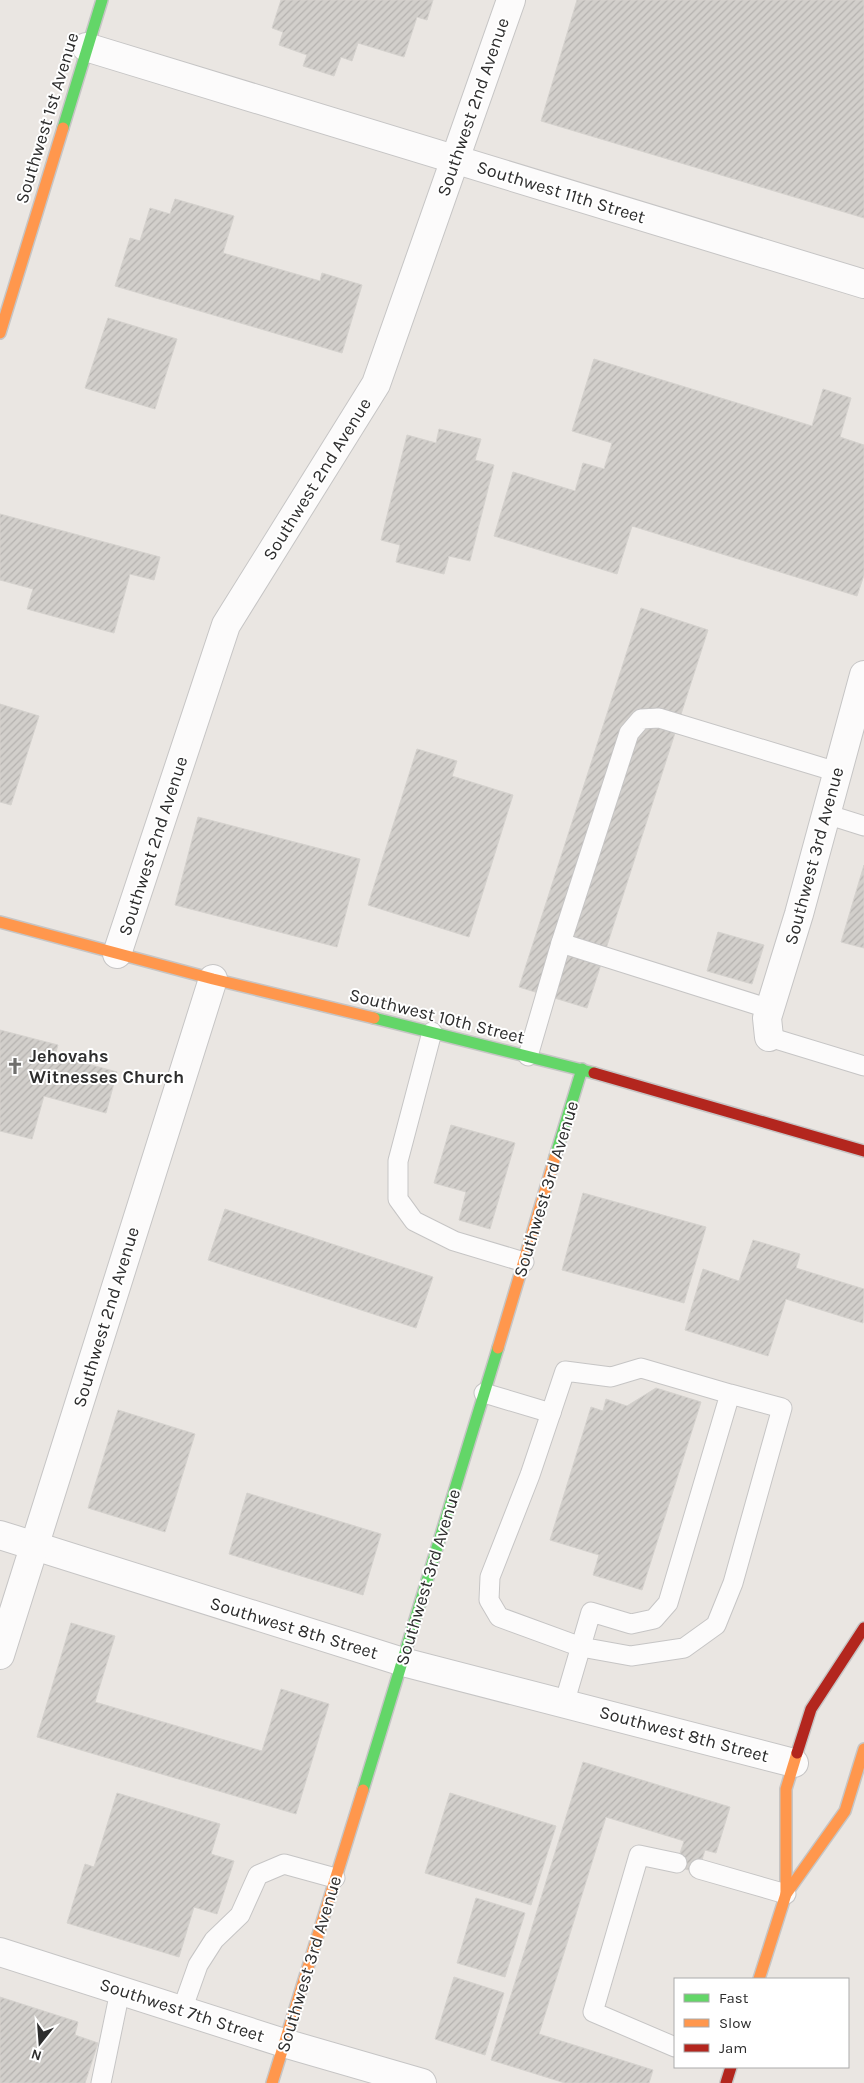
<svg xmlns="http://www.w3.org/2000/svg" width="864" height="2083" font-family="Karla,sans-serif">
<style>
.building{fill:url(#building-hatch);stroke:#d5d2ce}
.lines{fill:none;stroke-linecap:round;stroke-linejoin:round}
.lane-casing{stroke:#c6c5c5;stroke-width:21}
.street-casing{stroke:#c6c5c5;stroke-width:30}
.fast-casing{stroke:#c6c5c5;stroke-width:14}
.slow-casing{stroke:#c6c5c5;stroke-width:14}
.jam-casing{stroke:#c6c5c5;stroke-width:14}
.lane{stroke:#fcfbfb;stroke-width:19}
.street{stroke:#fcfbfb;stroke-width:28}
.fast{stroke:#63d668;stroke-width:11}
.slow{stroke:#ff974d;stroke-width:11}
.jam{stroke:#b3261e;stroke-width:11}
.labels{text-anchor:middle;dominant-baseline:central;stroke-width:4;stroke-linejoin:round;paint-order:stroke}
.street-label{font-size:18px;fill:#2d2d2d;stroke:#fff}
.poi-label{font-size:18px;font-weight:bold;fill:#2d2d2d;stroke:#fff;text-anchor:start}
</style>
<defs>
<pattern id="building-hatch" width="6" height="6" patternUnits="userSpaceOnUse" patternTransform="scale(1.25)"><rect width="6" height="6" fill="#d2cfcb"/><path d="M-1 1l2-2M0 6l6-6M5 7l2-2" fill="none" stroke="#b5b2af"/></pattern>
</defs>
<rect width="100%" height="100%" fill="#eae6e2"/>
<g class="building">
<polygon points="281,0 433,0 427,20 417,17 404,57 358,43 352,61 341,57 334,76 303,66 307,55 279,45 283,32 272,28"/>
<polygon points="577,0 864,0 864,218 541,121"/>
<polygon points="175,199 234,216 223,253 320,281 322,273 362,285 342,353 115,286 130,238 140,241 150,208 170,214"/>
<polygon points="108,318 177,339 155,409 85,388"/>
<polygon points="594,359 812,426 823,389 851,398 840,437 864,445 864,575 857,596 632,526 617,574 494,536 513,472 575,491 583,463 604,469 612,443 572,431"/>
<polygon points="439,429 481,439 475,460 494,465 470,561 449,556 444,574 396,562 400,545 381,540 407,435 436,443"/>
<polygon points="0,514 160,557 154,580 130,574 114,633 27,609 33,589 0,580"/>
<polygon points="641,608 708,630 587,1008 519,987"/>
<polygon points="0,704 39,716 11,805 0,802"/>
<polygon points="417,749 457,761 452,776 513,795 469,937 368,905"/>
<polygon points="198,817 360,859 337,947 175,905"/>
<polygon points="864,865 864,948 841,942"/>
<polygon points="718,932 764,945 752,984 707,971"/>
<polygon points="0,1030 58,1045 55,1055 117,1072 106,1113 44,1096 32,1139 0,1131"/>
<polygon points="451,1125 515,1143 490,1229 459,1220 466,1192 434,1183"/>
<polygon points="583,1193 706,1227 684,1303 562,1270"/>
<polygon points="225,1209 433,1277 416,1328 208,1260"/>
<polygon points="753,1240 800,1254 796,1268 864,1289 863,1323 786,1299 768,1356 685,1330 703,1269 739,1281"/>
<polygon points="656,1388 701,1402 642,1590 593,1575 599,1555 550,1540 591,1407 603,1411 606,1399 627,1406"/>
<polygon points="118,1410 195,1434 165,1532 88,1508"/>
<polygon points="247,1493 381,1534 363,1595 229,1554"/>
<polygon points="71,1623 115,1636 95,1702 262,1751 281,1689 329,1704 296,1814 37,1737"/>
<polygon points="583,1762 730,1807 716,1853 705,1850 698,1873 676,1866 684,1841 606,1817 539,2034 653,2070 649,2083 565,2083 491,2060"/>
<polygon points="117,1793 220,1824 211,1854 234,1861 217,1914 194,1907 179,1957 67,1923 85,1864 94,1867"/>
<polygon points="450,1793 556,1826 531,1905 425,1873"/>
<polygon points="476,1898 525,1913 505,1977 457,1963"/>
<polygon points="454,1977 504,1993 485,2055 435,2039"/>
<polygon points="0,1997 78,2022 75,2035 98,2043 85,2083 0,2083"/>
</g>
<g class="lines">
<g class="lane-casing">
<g id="lane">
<polyline points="826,814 864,826"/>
<polyline points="561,943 770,1009"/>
<polyline points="432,1032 398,1161 398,1199 414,1221 454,1241 524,1262"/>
<polyline points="769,1037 864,1066"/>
<polyline points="528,1056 561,943 629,733 641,719 659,718 837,772"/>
<polyline points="484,1393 551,1413"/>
<polyline points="564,1704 591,1612 631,1624 654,1619 668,1603 730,1394 641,1368 611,1377 565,1371 530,1475 490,1577 489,1600 499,1617 581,1647 631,1656 684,1648 716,1625 733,1583 782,1408 730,1394"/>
<polyline points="699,1869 786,1894"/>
<polyline points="182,2010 198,1965 214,1940 240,1915 258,1875 284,1864 335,1878"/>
<polyline points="675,2047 593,2012 639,1855 677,1863"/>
<polyline points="101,2083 120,1991"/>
</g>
</g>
<g class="street-casing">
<g id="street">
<polyline points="86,47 864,284"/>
<polyline points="117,954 226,625 376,384 511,0"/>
<polyline points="769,1037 767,1018 799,914 864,675"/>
<polyline points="0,1535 403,1662 794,1763"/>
<polyline points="0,1655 213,979"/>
<polyline points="0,1952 284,2043 422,2083"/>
</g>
</g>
<g class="fast-casing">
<g id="fast">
<polyline points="63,128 102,0"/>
<polyline points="374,1018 594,1073"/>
<polyline points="555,1157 582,1069"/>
<polyline points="363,1790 498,1348"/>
</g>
</g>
<g class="slow-casing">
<g id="slow">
<polyline points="0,333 63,128"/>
<polyline points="0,922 213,979 374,1018"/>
<polyline points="498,1348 555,1157"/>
<polyline points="786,1894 845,1811 864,1749"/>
<polyline points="759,1979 786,1894 786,1789 797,1753"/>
<polyline points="272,2083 363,1790"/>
</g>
</g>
<g class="jam-casing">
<g id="jam">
<polyline points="594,1073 864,1151"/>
<polyline points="797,1753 811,1709 864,1628"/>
<polyline points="726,2083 731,2067"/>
</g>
</g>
<use href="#lane" class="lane"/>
<use href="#street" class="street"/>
<use href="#fast" class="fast"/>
<use href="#slow" class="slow"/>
<use href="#jam" class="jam"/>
</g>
<defs>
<g id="church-bare" transform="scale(1.35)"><path d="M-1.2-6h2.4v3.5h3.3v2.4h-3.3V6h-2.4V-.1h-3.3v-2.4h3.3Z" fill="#6f6e6c" stroke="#fff" stroke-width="2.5" paint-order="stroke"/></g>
</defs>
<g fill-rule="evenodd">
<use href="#church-bare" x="15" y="1066"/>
</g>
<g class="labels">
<g class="street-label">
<text transform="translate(473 107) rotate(-71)">Southwest 2nd Avenue</text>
<text transform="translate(47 118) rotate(-73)">Southwest 1st Avenue</text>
<text transform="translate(561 192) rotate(17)">Southwest 11th Street</text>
<text transform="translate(317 479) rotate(-58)">Southwest 2nd Avenue</text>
<text transform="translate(153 846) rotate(-72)">Southwest 2nd Avenue</text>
<text transform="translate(814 856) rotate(-75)">Southwest 3rd Avenue</text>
<text transform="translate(437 1016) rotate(14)">Southwest 10th Street</text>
<text transform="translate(546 1189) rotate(-73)">Southwest 3rd Avenue</text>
<text transform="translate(106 1317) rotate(-73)">Southwest 2nd Avenue</text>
<text transform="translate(428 1577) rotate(-73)">Southwest 3rd Avenue</text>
<text transform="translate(294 1628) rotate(17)">Southwest 8th Street</text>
<text transform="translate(684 1734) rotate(15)">Southwest 8th Street</text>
<text transform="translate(309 1964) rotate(-73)">Southwest 3rd Avenue</text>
<text transform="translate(182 2010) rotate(18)">Southwest 7th Street</text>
</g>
<g class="poi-label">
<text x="29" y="1056">Jehovahs<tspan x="29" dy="21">Witnesses Church</tspan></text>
</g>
</g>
<rect x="674" y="1978" width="175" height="90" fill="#ffffff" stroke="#ababab"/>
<rect x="684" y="1994" width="25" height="8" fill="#63d668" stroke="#ababab"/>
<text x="719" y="2003" font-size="15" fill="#2d2d2d">Fast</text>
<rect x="684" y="2019" width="25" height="8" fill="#ff974d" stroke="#ababab"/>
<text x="719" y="2028" font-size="15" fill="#2d2d2d">Slow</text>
<rect x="684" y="2044" width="25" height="8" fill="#b3261e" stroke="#ababab"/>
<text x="719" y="2053" font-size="15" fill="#2d2d2d">Jam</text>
<g transform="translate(40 2043) rotate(197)" stroke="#ffffff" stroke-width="4" paint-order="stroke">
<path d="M0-4L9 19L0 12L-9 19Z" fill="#2d2d2d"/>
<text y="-8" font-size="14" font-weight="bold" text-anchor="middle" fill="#2d2d2d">N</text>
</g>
</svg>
